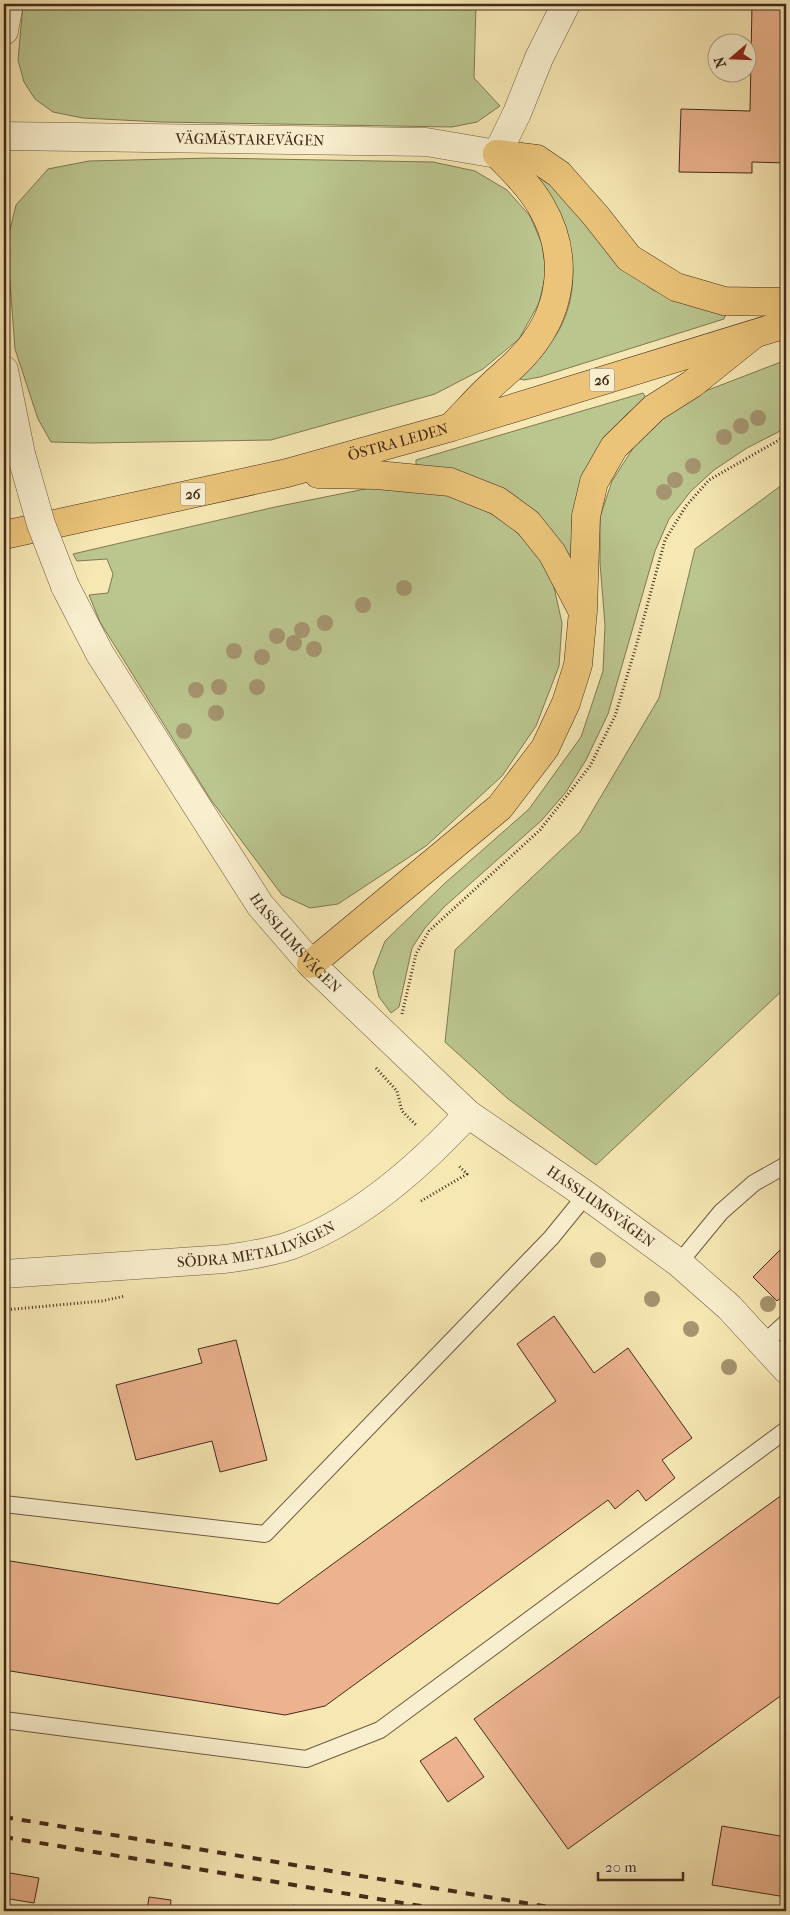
<svg xmlns="http://www.w3.org/2000/svg" width="790" height="1915" font-family="'IM FELL French Canon',serif">
<style>
.green{fill:#bbc58e;stroke:#807854}
.building{fill:#ecb38e;stroke:#442a1b}
.lines{fill:none;stroke-linecap:round;stroke-linejoin:round}
.service-casing{stroke:#705941;stroke-width:18}
.minor-casing{stroke:#705941;stroke-width:29}
.trunk-casing{stroke:#442a1b;stroke-width:29}
.path{stroke:#442a1b;stroke-width:3;stroke-dasharray:1 2.5;stroke-linecap:butt}
.service{stroke:#f9efce;stroke-width:16}
.minor{stroke:#f9efce;stroke-width:28}
.trunk{stroke:#ebc47a;stroke-width:28}
.rail{stroke:#442a1b;stroke-width:4;stroke-dasharray:9 9;stroke-linecap:butt}
.minor-bridge-casing{stroke:#705941;stroke-width:29;stroke-linecap:butt}
.minor-bridge{stroke:#f9efce;stroke-width:28}
.tree{fill:#a5946f}
.labels{text-anchor:middle;dominant-baseline:central;stroke-width:4;stroke-linejoin:round;paint-order:stroke}
.shield{fill:#f9efce;stroke:#7a6551;stroke-width:1}
.shield-label{font-size:14px;font-weight:bold;fill:#442a1b}
.street-label{font-size:15px;fill:#442a1b;stroke:#f9efce}
</style>
<rect width="100%" height="100%" fill="#f6e7b3"/>
<filter id="stains"><feTurbulence type="fractalNoise" baseFrequency=".004" numOctaves="4"/><feColorMatrix values="0 0 0 0 .2 0 0 0 0 .09 0 0 0 0 .02 0 0 0 .5 -.17"/></filter>
<radialGradient id="worn" r=".72"><stop offset=".6" stop-color="#630" stop-opacity="0"/><stop offset="1" stop-color="#630" stop-opacity=".3"/></radialGradient>
<g class="green">
<polygon points="23,4 476,4 474,78 500,106 477,122 452,127 160,122 83,118 53,112 35,99 24,82 18,60"/>
<polygon points="212,158 433,162 475,171 507,190 530,216 542,244 546,273 539,303 519,339 483,369 435,394 271,440 92,443 51,442 38,419 15,349 7,242 16,205 48,169 89,161"/>
<path d="M529,168L545,175L634,276L653,290L678,301L726,314L724,319L540,377L524,380L520,379V375C533,362 546,350 556,335C579,299 577,250 559,213C551,198 539,183 529,168Z"/>
<polygon points="786,360 786,428 747,448 714,470 691,491 669,519 655,551 608,714 586,760 566,792 542,820 444,907 425,928 412,948 399,1007 391,1013 379,997 373,972 385,941 444,884 529,809 581,737 603,671 605,625 600,563 600,517 612,481 637,442 664,416 703,392"/>
<polygon points="643,393 646,398 625,416 608,436 572,520 571,554 566,554 416,464 416,460"/>
<polygon points="786,482 786,987 596,1165 507,1098 445,1042 455,950 580,832 659,698 695,549"/>
<polygon points="375,487 424,488 468,501 506,522 536,551 553,583 562,623 559,666 536,726 502,776 426,846 338,904 310,908 282,895 211,800 100,622 89,595 108,593 113,574 107,559 77,561 73,554 275,507"/>
</g>
<g class="building">
<polygon points="752,4 786,4 786,163 752,162 752,173 679,172 681,109 750,111"/>
<polygon points="786,1244 786,1293 777,1301 753,1277"/>
<polygon points="554,1316 594,1373 628,1348 692,1438 662,1460 675,1478 646,1501 638,1490 615,1509 608,1500 325,1706 285,1715 4,1670 4,1560 278,1604 556,1401 517,1344"/>
<polygon points="236,1340 267,1460 220,1472 212,1441 136,1460 116,1385 202,1363 198,1349"/>
<polygon points="786,1492 786,1692 568,1849 474,1719"/>
<polygon points="456,1737 484,1777 448,1802 420,1761"/>
<polygon points="722,1826 786,1837 786,1897 712,1885"/>
<polygon points="4,1872 39,1878 34,1903 4,1898"/>
<polygon points="149,1897 171,1900 170,1911 147,1911"/>
<polygon points="293,1905 314,1910 314,1911 292,1911"/>
</g>
<g class="lines">
<g class="service-casing">
<g id="service">
<polyline points="679,1263 721,1212 754,1183 786,1165"/>
<polyline points="763,1344 786,1323"/>
<polyline points="4,1504 265,1534 551,1238 586,1195"/>
<polyline points="4,1720 306,1759 380,1730 786,1430"/>
</g>
</g>
<g class="minor-casing">
<g id="minor">
<polyline points="4,31 9,4"/>
<path id="s1" d="M4,136L426,142L497,154L517,113L539,58L566,4"/>
<polyline points="4,370 21,454"/>
<path id="s2" d="M65,586L100,654L260,905L311,964L468,1114L586,1195L679,1263L729,1307L786,1369"/>
<path id="s3" d="M4,1274L225,1259C247,1256 268,1253 289,1246C356,1222 420,1166 468,1114"/>
</g>
</g>
<g class="trunk-casing">
<g id="trunk">
<polyline points="497,154 537,159 559,174 596,216 629,258 676,287 724,301 786,302"/>
<path d="M454,424C466,412 478,398 491,386C501,376 512,368 522,357C562,315 571,257 541,206C530,187 513,170 497,154"/>
<polyline points="318,474 377,475 450,482 498,501 528,523 552,553 582,610"/>
<path id="s4" d="M4,535L287,473L452,427L786,324"/>
<polyline points="311,964 500,807 545,748 566,703 578,665 583,611 586,516 594,482 614,447 654,408 692,384 753,335"/>
</g>
</g>
<g class="path">
<polyline points="402,1014 416,954 429,931 540,830 590,766 615,716 637,643 665,540 686,506 709,480 786,436"/>
<polyline points="376,1068 397,1091 402,1111 417,1126"/>
<polyline points="421,1201 467,1174 458,1165"/>
<polyline points="4,1310 102,1301 125,1296"/>
</g>
<use href="#service" class="service"/>
<use href="#minor" class="minor"/>
<use href="#trunk" class="trunk"/>
<g class="rail">
<polyline points="4,1817 573,1911"/>
<polyline points="4,1837 451,1911"/>
</g>
<g class="minor-bridge-casing">
<polyline id="minor-bridge" points="21,454 41,524 65,586"/>
</g>
<use href="#minor-bridge" class="minor-bridge"/>
</g>
<g class="tree">
<circle cx="758" cy="418" r="8"/>
<circle cx="741" cy="426" r="8"/>
<circle cx="724" cy="437" r="8"/>
<circle cx="693" cy="466" r="8"/>
<circle cx="675" cy="480" r="8"/>
<circle cx="664" cy="492" r="8"/>
<circle cx="404" cy="588" r="8"/>
<circle cx="363" cy="605" r="8"/>
<circle cx="325" cy="623" r="8"/>
<circle cx="302" cy="630" r="8"/>
<circle cx="277" cy="636" r="8"/>
<circle cx="294" cy="643" r="8"/>
<circle cx="314" cy="649" r="8"/>
<circle cx="234" cy="651" r="8"/>
<circle cx="262" cy="657" r="8"/>
<circle cx="219" cy="687" r="8"/>
<circle cx="257" cy="687" r="8"/>
<circle cx="196" cy="690" r="8"/>
<circle cx="216" cy="713" r="8"/>
<circle cx="184" cy="731" r="8"/>
<circle cx="598" cy="1260" r="8"/>
<circle cx="652" cy="1299" r="8"/>
<circle cx="768" cy="1304" r="8"/>
<circle cx="691" cy="1329" r="8"/>
<circle cx="729" cy="1367" r="8"/>
</g>
<g class="labels">
<g class="shield">
<rect x="589.5" y="368.5" width="25" height="23" rx="4"/>
<rect x="180.5" y="482.5" width="25" height="23" rx="4"/>
</g>
<g class="shield-label">
<text x="602" y="380">26</text>
<text x="193" y="494">26</text>
</g>
<g class="street-label">
<text stroke="none"><textPath href="#s1" startOffset="246">VÄGMÄSTAREVÄGEN</textPath></text>
<text stroke="none"><textPath href="#s4" startOffset="405">ÖSTRA LEDEN</textPath></text>
<text stroke="none"><textPath href="#s2" startOffset="426">HASSLUMSVÄGEN</textPath></text>
<text stroke="none"><textPath href="#s2" startOffset="831">HASSLUMSVÄGEN</textPath></text>
<text stroke="none"><textPath href="#s3" startOffset="255">SÖDRA METALLVÄGEN</textPath></text>
</g>
</g>
<rect width="790" height="1915" fill="none" stroke="#f6e7b3" stroke-width="20"/>
<rect x="5" y="5" width="780" height="1905" fill="none" stroke="#442a1b" stroke-width="2.5"/>
<rect x="10" y="10" width="770" height="1895" fill="none" stroke="#442a1b"/>
<g transform="translate(732 58) rotate(251)"><circle r="24" fill="#f9efce" stroke="#b1a086"/>
<path d="M0-4L9 19L0 12L-9 19Z" fill="#8f2418"/>
<text y="-8" font-size="14" font-weight="bold" text-anchor="middle" fill="#442a1b">N</text>
</g>
<path d="M598 1872v8h85v-8" fill="none" stroke="#442a1b" stroke-width="2.5"/>
<text x="605" y="1872" font-size="15" fill="#442a1b" stroke="#f9efce" stroke-width="4" paint-order="stroke">20 m</text>
<rect width="100%" height="100%" filter="url(#stains)"/>
<rect width="100%" height="100%" fill="url(#worn)"/>
</svg>
